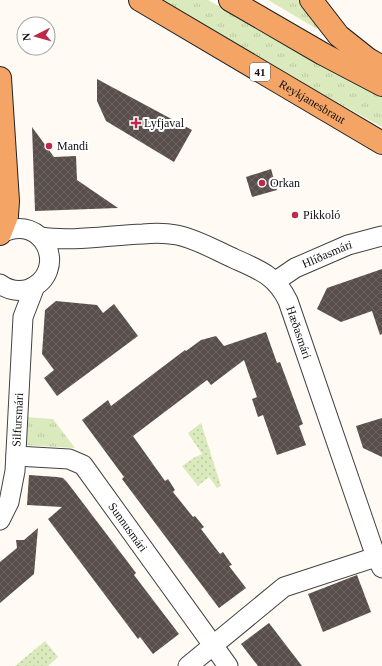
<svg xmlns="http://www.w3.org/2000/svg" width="382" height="666" font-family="Georgia,serif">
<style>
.grass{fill:url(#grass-tufts)}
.park{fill:url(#park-dots)}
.building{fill:url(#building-cross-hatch)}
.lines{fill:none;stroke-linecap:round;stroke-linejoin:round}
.minor-casing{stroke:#434343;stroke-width:21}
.trunk-casing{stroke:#212121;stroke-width:24}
.minor{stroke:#fff;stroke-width:19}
.trunk{stroke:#f4a464;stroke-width:22}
.poi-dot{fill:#bf2848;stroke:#fff;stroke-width:1.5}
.labels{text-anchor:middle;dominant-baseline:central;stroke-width:4;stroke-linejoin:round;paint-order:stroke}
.shield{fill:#fff;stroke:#585858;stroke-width:1}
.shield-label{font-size:11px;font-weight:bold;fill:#101010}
.street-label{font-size:12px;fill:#101010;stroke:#fff}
.poi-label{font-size:12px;fill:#101010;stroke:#fff;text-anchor:start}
</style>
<defs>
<pattern id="grass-tufts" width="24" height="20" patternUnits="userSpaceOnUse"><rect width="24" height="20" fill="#dbeabc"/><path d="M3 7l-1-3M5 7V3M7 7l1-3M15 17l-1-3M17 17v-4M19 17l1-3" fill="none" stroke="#bbc8a1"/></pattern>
<pattern id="park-dots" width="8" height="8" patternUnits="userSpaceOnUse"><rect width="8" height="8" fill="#dbeabc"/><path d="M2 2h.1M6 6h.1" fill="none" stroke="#bbc8a1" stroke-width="1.8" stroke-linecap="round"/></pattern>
<pattern id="building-cross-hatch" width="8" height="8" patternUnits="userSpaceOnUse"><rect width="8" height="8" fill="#584f4c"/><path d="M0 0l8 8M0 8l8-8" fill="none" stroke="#6b6461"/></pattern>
</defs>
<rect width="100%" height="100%" fill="#fffaf3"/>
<g class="grass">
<polygon points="153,0 208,0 382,97 382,127"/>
<polygon points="268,0 304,0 319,25 317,29"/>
<polygon points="25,417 53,419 75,448 23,445"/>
</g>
<g class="park">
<polygon points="201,423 221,486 217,488 209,477 198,486 182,466 195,457 202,454 188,433"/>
<polygon points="45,641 58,657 48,666 15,666"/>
</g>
<g class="building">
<polygon points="97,79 192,130 174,162 106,121 97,101"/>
<polygon points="32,127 54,157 76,156 77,180 118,208 35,211"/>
<polygon points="271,169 277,190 252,197 246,177"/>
<polygon points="382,269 382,334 380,335 372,311 341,322 317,309 327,288"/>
<polygon points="56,301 97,305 103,313 114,304 138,336 57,396 44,378 54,370 42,354 45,310"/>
<polygon points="266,332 277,363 280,362 303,424 299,426 306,445 277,455 263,415 258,417 252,399 257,397 244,360 211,385 207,380 133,436 165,481 168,479 175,490 173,492 193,517 195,516 204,527 201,529 220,554 223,552 232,565 229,566 246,588 219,608 122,479 124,477 82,420 108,400 111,406 185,350 186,351 201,340 216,336 224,346"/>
<polygon points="382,418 382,457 363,448 356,426"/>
<polygon points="29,475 57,477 63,478 67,482 130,565 136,573 134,575 179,634 153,654 140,637 138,639 48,519 62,507 27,505"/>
<polygon points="38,528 34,574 0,603 0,562 17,548 16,540 24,540"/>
<polygon points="357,575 371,612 323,632 308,594"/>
<polygon points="269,623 302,666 258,666 241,644"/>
</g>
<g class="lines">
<g class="minor-casing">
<g id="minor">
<path d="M0,234C44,210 70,272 29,289C19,292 8,290 0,284"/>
<path id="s1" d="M40,237C73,242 110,235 143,234C154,233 166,233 177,235C197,239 217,251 235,259C260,270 276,276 288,301L376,557L382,568"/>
<path id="s2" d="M276,281L295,268L348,245L382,236"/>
<path id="s3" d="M16,456L69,459L83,465L228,666"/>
<path id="s4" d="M0,520L9,502L15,471L23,317L35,286"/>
<polyline points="188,666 284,587 382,555"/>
</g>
</g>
<g class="trunk-casing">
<g id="trunk">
<path id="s5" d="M140,0L382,143"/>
<polyline points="230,0 323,54 382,85"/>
<polyline points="311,0 339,36 368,59 382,67"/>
<polyline points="0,78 8,201 7,216 0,234"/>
</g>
</g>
<use href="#minor" class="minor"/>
<use href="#trunk" class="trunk"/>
</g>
<g class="poi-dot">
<path d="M134 117h4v4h4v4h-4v4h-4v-4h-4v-4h4z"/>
<circle cx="49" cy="146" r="4"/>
<circle cx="262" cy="183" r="4"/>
<circle cx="295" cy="215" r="4"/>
</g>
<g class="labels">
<rect class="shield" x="250" y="63" width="20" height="18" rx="3"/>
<g class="shield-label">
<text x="260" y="72">41</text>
</g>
<g class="street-label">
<text stroke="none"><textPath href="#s5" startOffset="200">Reykjanesbraut</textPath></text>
<text stroke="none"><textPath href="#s2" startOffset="58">Hlíðasmári</textPath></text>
<text stroke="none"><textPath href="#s1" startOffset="303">Hæðasmári</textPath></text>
<text stroke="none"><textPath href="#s4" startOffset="103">Silfursmári</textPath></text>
<text stroke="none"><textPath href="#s3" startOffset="145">Sunnusmári</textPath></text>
</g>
<g class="poi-label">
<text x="144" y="123">Lyfjaval</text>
<text x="57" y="146">Mandi</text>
<text x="270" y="183">Orkan</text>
<text x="303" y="215">Pikkoló</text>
</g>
</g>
<g transform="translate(36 36) rotate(264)"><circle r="19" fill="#ffffff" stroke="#9f9f9f"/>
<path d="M0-3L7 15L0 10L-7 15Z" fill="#bf2848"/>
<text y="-6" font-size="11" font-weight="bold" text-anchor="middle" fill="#101010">N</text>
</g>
</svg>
